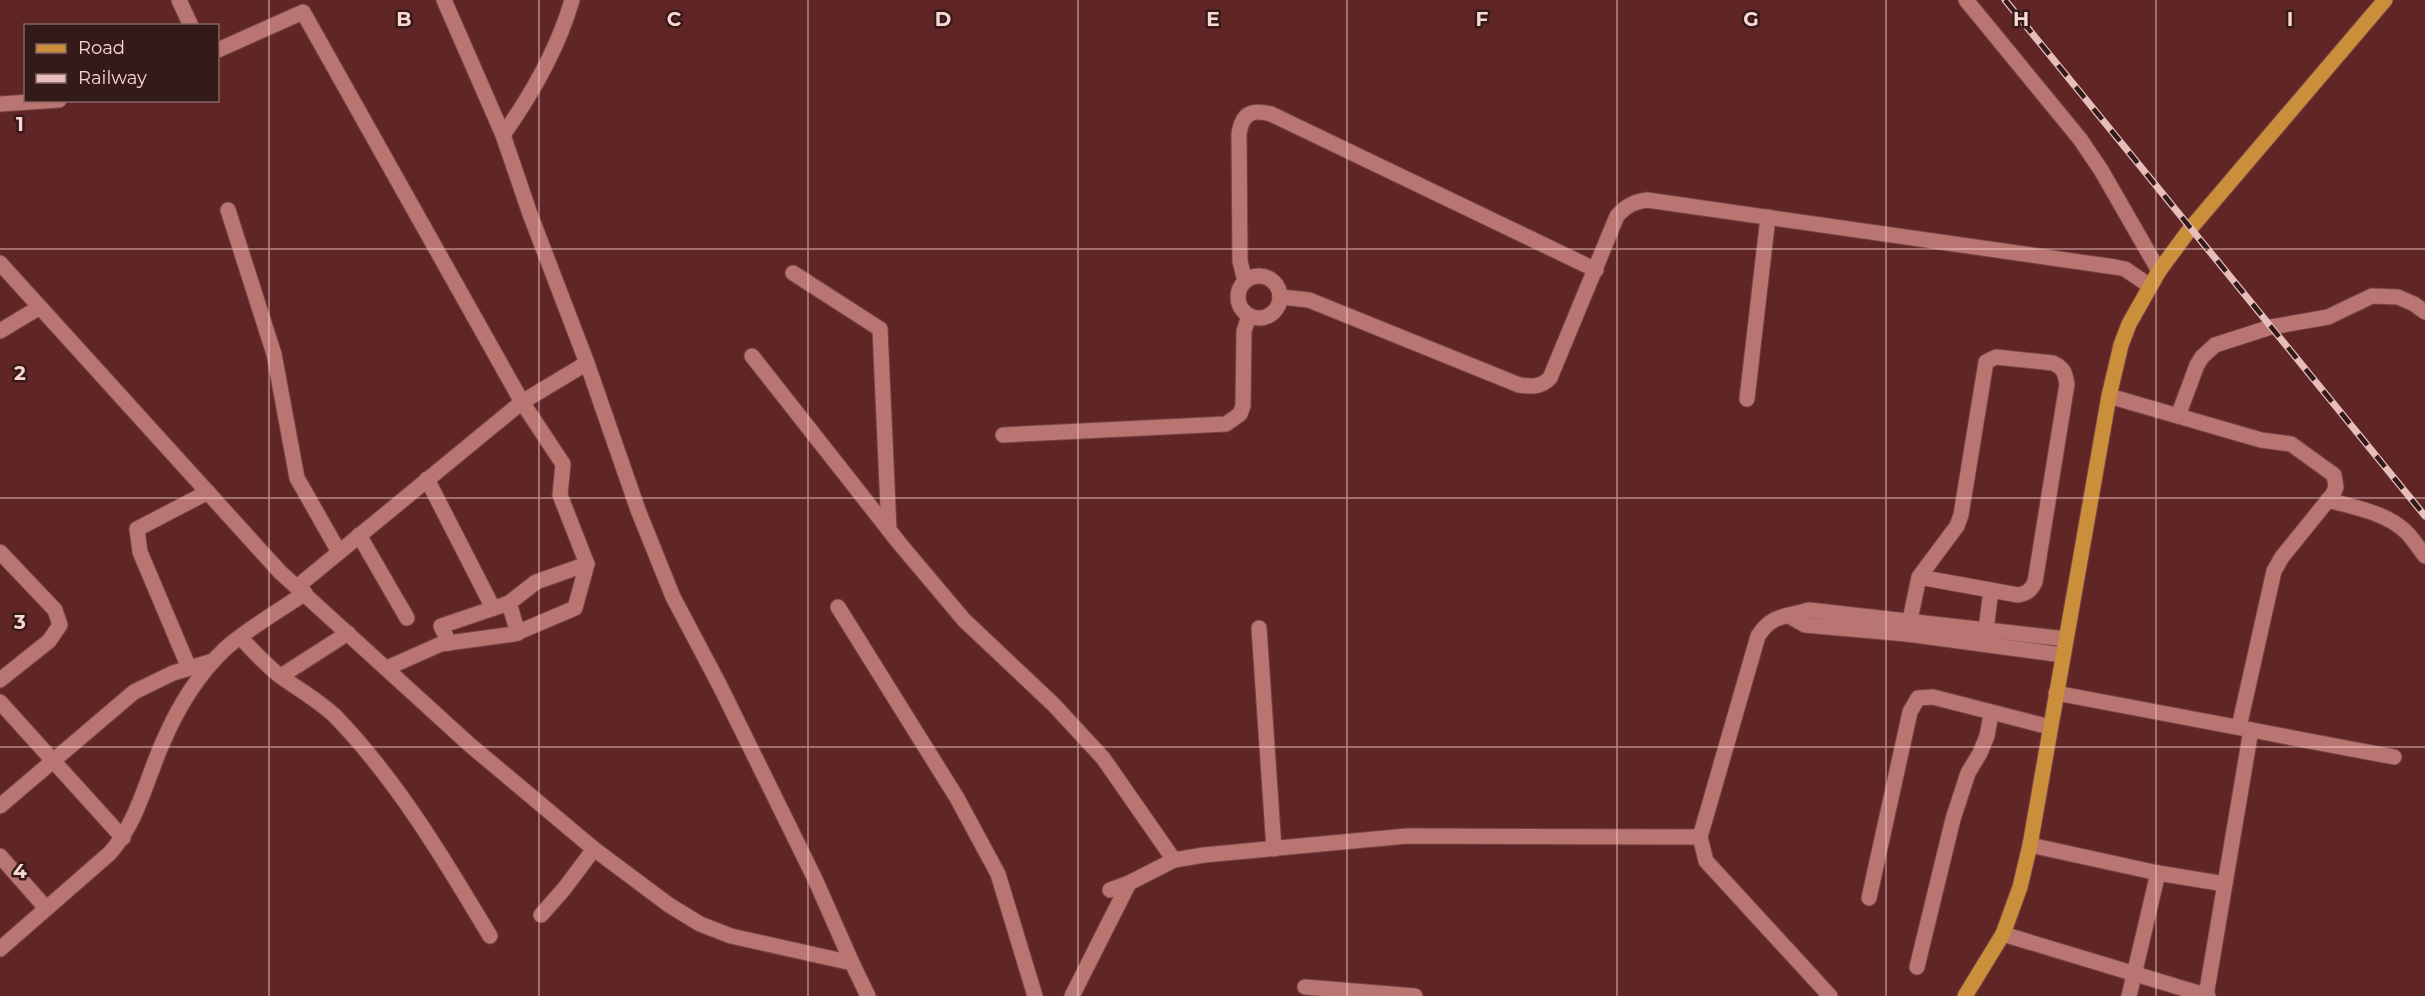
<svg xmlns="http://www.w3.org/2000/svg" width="2425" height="996" font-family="Montserrat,sans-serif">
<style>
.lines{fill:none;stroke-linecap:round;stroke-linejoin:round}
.minor-casing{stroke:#774344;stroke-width:17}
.major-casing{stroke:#774344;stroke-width:17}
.minor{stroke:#b87571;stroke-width:15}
.major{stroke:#cb8f3c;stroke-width:15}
.rail-casing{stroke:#e6bdbb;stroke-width:7}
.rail{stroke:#341a18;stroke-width:4.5;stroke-dasharray:14;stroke-linecap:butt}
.grid{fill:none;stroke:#fcd6d3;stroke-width:1.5;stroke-opacity:0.55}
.grid-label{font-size:20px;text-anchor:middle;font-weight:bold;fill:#fcd6d3;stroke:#341a18;stroke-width:5;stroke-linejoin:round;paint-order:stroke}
</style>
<rect width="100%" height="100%" fill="#602625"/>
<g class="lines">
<g class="minor-casing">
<g id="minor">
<polyline points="179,0 191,26"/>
<polyline points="1966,0 2080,139 2101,170 2159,271"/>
<polyline points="218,50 303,12 522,402 298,586"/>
<polyline points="0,104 59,100"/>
<path d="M503,135C532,94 558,49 572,0"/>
<polyline points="228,210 274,354 297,478 339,552"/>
<polyline points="0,263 280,572 470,745 594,849 669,905 700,924 731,936 852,963 868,996"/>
<polyline points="793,273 880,329 889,530"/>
<circle cx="1259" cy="297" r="21"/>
<path d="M1245,281L1240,261L1239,134C1242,113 1252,109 1271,114L1596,270"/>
<path d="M1280,297L1309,300L1519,385C1532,387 1541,387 1550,378L1617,216C1626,206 1633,202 1647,200L2115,267L2125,269L2150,286"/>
<polyline points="0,331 40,307"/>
<polyline points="752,356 900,544 964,620 1054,705 1103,758 1174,860"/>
<polyline points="587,363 638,510 673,597 720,686 815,879 852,963"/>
<polyline points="2109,396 2261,440 2291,444 2334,475 2336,487 2333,494 2282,557 2274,571 2239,727"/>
<polyline points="1747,399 1768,217"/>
<polyline points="2178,416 2197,365 2202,357 2215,345 2271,327 2328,317 2372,296 2398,297 2414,304 2425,312"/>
<polyline points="1003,435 1226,424 1240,414 1243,406 1244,331 1249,316"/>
<polyline points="427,479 493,608"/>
<path d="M2328,500C2352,507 2384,512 2404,530C2412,537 2418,547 2425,556"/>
<polyline points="359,535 407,618"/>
<polyline points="0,552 55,610 60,625 49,641 0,680"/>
<polyline points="509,603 536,582 587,564"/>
<polyline points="838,607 957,798 998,874 1035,996"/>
<polyline points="1789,616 1805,625 1907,634 2063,655"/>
<polyline points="1259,628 1274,849"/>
<path d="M1907,634L1919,577L1957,526L1961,515L1986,362L1996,357L2053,363C2064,368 2065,373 2067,384L2035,582C2031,590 2028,593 2018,595L1919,577"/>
<path d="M241,638C253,651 265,664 280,676C298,689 318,700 335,716C397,780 444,859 490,936"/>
<polyline points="1985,638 1991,590"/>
<polyline points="449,643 441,626 509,603 518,633"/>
<polyline points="189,668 140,552 137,529 208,492"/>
<polyline points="387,668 441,644 514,634 575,608 587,564 560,495 563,464 522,402 587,363 530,214 503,135 444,0"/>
<polyline points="281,676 348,633"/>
<polyline points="2056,693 2394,757"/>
<polyline points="0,702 123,838"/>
<polyline points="0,806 134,692 173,673 213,661"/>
<polyline points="2030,845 2158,873 2225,884"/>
<polyline points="0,856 46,908"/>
<polyline points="1110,890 1129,883 1174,860 1204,855 1407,836 1700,837"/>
<polyline points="1869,898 1910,712 1918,698 1933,697 2050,727"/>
<polyline points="541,915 564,889 594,849"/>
<polyline points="2003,934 2208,996"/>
<path d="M0,949L110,853C138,821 146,780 163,742C178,707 198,674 226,648C250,627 279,611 305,593"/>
<polyline points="1917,967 1953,819 1968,773 1980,753 1987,736 1991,714"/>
<polyline points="1305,987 1415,996"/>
<polyline points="1072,996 1129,883"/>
<path d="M1830,996L1706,861L1700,837L1758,636C1772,614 1786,617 1809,610L2066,639"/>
<polyline points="2129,996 2158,873"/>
<polyline points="2206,996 2251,730"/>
</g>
</g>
<g class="major-casing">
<polyline id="major" points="1965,996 2003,934 2020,887 2030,845 2109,396 2121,345 2129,324 2159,271 2190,229 2385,0"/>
</g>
<use href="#minor" class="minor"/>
<use href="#major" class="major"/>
<g class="rail-casing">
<polyline id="rail" points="2005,0 2425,516"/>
</g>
<use href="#rail" class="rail"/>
</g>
<path class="grid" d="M269,0V996M539,0V996M808,0V996M1078,0V996M1347,0V996M1617,0V996M1886,0V996M2156,0V996M0,249H2425M0,498H2425M0,747H2425"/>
<g class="grid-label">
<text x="404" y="26">B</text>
<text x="674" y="26">C</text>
<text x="943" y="26">D</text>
<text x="1213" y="26">E</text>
<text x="1482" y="26">F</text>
<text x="1751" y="26">G</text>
<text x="2021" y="26">H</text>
<text x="2290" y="26">I</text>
<text x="20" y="131">1</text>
<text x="20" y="380">2</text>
<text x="20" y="629">3</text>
<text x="20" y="878">4</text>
</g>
<rect x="24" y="24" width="195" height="78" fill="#341a18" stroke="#846563" stroke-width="1.5"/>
<rect x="36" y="44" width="30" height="9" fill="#cb8f3c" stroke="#846563" stroke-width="1.5"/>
<text x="78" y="54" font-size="18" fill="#fcd6d3">Road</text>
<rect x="36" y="74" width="30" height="9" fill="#e6bdbb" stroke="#846563" stroke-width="1.5"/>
<text x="78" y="84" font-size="18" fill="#fcd6d3">Railway</text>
</svg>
